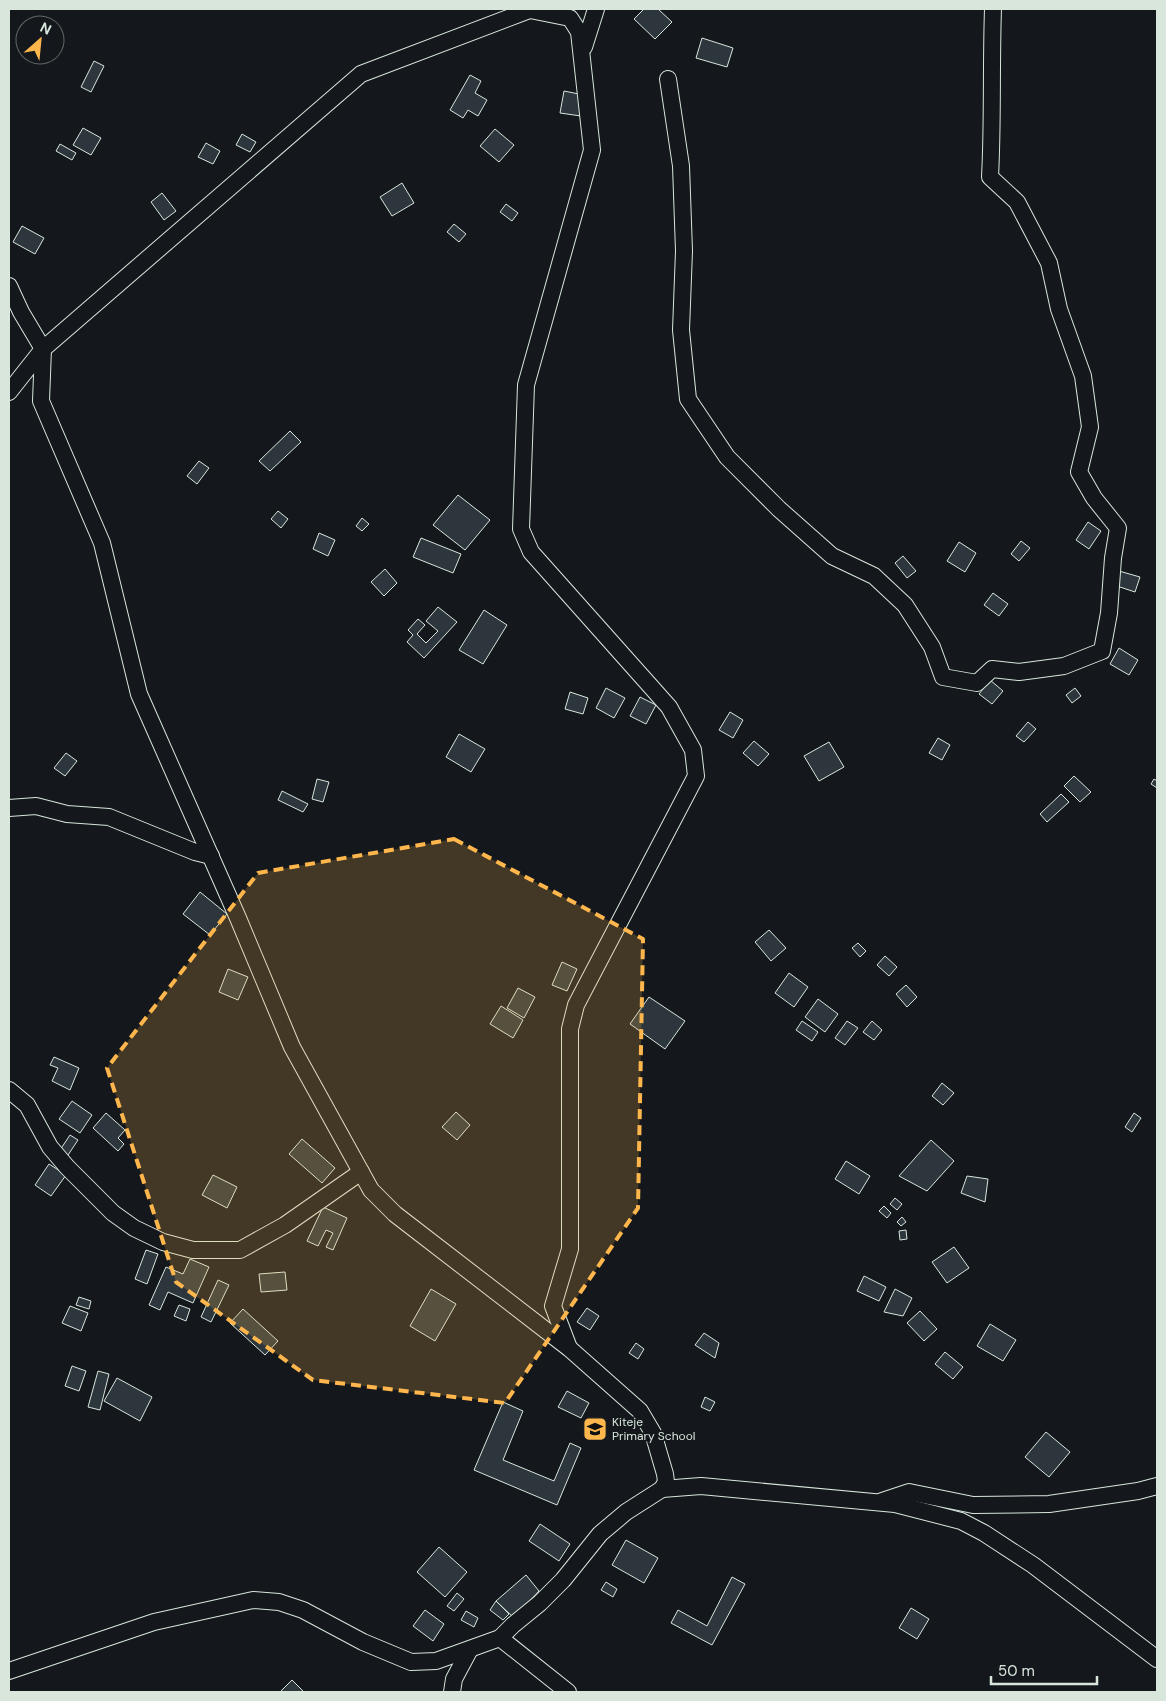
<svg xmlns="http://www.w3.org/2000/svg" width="1166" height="1701" font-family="'DM Sans',sans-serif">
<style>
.building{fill:#2c363c;stroke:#d8e6dc}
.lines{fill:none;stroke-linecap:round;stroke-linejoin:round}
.minor-casing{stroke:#d8e6dc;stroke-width:18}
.minor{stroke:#14181c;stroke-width:16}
.marked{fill:#ffb74d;fill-opacity:0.2;stroke:#ffb74d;stroke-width:4;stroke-dasharray:10 6;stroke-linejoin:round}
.labels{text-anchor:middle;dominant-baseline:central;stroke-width:4;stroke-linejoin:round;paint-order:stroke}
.poi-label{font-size:12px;fill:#d8e6dc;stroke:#14181c;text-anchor:start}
</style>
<rect width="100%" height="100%" fill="#14181c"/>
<g class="building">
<polygon points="644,9 658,9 672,22 655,39 634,19"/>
<polygon points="702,38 733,48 727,67 696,58"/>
<polygon points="94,61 104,66 91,92 81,87"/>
<polygon points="470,75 481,81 475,93 487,100 478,116 468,110 463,118 450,110"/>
<polygon points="564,91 584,95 581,116 560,113"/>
<polygon points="83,128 101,138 91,155 73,145"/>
<polygon points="495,129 514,145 499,162 480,146"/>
<polygon points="242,134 256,142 250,152 236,145"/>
<polygon points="206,143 220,151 213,164 198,157"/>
<polygon points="60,144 76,153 72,160 56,151"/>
<polygon points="402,183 414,203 392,216 380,197"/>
<polygon points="162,193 176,211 164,220 151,202"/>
<polygon points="506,204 518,213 512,221 500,212"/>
<polygon points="454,224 466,234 459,242 447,232"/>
<polygon points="22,226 44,238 35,254 13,242"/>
<polygon points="290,431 301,442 270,471 259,461"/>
<polygon points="199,461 209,468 197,484 187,476"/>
<polygon points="458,495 490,520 465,550 433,525"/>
<polygon points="278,511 288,519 281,528 271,519"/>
<polygon points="362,518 369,524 362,531 356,526"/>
<polygon points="1088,522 1101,531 1089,549 1076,540"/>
<polygon points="319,533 335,540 328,556 313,549"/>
<polygon points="421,538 461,554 453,573 413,557"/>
<polygon points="1021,541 1030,548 1019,561 1011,554"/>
<polygon points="959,542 976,553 965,572 947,561"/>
<polygon points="903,556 916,571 907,578 895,563"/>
<polygon points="385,569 397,583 384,596 371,582"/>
<polygon points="1119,571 1140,577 1135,592 1114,585"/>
<polygon points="993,593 1008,604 999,616 984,605"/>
<polygon points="438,607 457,622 424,658 407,642 413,635 408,630 418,619 425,625 417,634 426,643 438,631 426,621"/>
<polygon points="484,610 507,625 483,664 459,650"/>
<polygon points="1119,648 1138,660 1129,675 1110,664"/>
<polygon points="990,680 1003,691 992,704 979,694"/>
<polygon points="606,688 625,698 614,718 596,708"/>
<polygon points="1075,688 1081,696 1072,703 1066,695"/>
<polygon points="570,692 588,698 583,714 565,709"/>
<polygon points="640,697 656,705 646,724 630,716"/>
<polygon points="730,712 743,720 733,738 719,730"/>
<polygon points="1028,722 1036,729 1024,742 1016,736"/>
<polygon points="459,734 485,749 471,772 446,757"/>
<polygon points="938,738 950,745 942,760 929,753"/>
<polygon points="754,741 769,754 758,766 743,753"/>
<polygon points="829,742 844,767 819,781 804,756"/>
<polygon points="66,753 77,761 65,776 54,768"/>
<polygon points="1074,776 1091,792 1080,802 1064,786"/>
<polygon points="317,779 329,782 323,802 312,799"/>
<polygon points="1154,779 1157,781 1157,788 1151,784"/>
<polygon points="282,791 308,804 303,812 278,800"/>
<polygon points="1061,794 1069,802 1047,822 1040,814"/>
<polygon points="200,892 227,914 210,935 183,914"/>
<polygon points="769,930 786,948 771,961 755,942"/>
<polygon points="858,943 866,951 860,957 852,948"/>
<polygon points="885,956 897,967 889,976 877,965"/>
<polygon points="562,962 577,969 567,991 552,985"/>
<polygon points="228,969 248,977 238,1000 219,992"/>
<polygon points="789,973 808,987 794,1007 775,993"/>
<polygon points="906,985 917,997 907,1007 896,994"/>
<polygon points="518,988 535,997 524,1018 507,1008"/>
<polygon points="649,997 685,1021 665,1049 630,1024"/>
<polygon points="818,999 838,1014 825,1032 805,1017"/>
<polygon points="501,1006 523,1020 513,1038 490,1024"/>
<polygon points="802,1021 818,1032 812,1041 796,1030"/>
<polygon points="847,1021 858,1028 845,1045 835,1038"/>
<polygon points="872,1021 882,1030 874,1040 863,1032"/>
<polygon points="54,1057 79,1068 70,1090 52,1081 58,1068 50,1065"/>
<polygon points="942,1083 954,1093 943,1105 932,1096"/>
<polygon points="72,1101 92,1115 80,1133 59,1119"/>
<polygon points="456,1112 470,1125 457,1140 442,1127"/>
<polygon points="106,1113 125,1130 118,1138 124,1144 118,1151 93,1128"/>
<polygon points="1134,1113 1141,1118 1132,1132 1125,1127"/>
<polygon points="70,1135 78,1140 68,1155 60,1150"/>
<polygon points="302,1139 335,1168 322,1183 289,1154"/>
<polygon points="931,1140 954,1161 927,1191 899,1176"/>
<polygon points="846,1161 870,1176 859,1194 835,1179"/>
<polygon points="49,1164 66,1175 51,1196 35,1185"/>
<polygon points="213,1175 237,1187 227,1208 202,1195"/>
<polygon points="967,1176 988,1179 985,1202 961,1193"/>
<polygon points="895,1198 902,1204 897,1210 890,1204"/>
<polygon points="884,1206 891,1213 887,1218 879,1211"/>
<polygon points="323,1207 347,1218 333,1250 326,1247 333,1233 326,1230 318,1246 307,1241"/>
<polygon points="902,1217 906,1222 901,1226 897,1222"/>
<polygon points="906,1230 907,1239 900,1240 899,1231"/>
<polygon points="954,1247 969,1268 947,1283 932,1262"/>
<polygon points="146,1250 158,1254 147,1284 135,1279"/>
<polygon points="190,1259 209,1267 193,1303 168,1292 160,1310 149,1305 166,1267 183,1274"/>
<polygon points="285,1272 287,1290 261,1292 259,1274"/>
<polygon points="864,1276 886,1287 879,1301 857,1291"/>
<polygon points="218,1280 229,1285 211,1322 201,1317"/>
<polygon points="431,1289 456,1304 435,1341 410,1326"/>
<polygon points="895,1289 912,1298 903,1316 884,1312"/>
<polygon points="79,1297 91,1301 89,1309 76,1305"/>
<polygon points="179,1305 190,1309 186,1321 174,1316"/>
<polygon points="70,1306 88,1313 81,1331 62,1323"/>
<polygon points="587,1308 599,1316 590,1330 577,1322"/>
<polygon points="243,1309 278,1341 265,1355 230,1323"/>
<polygon points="920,1311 937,1329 924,1341 907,1323"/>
<polygon points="990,1324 1016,1340 1003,1361 977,1346"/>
<polygon points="704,1333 719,1343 715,1358 695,1345"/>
<polygon points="636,1343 644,1349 638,1359 629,1353"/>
<polygon points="945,1352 963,1367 953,1379 935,1364"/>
<polygon points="72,1366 86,1371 79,1391 65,1386"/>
<polygon points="98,1371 109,1374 100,1410 88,1407"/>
<polygon points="117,1378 152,1397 140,1421 104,1401"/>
<polygon points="567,1391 589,1403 581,1418 558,1407"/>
<polygon points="705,1397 715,1402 710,1411 701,1407"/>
<polygon points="503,1402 523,1411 503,1460 554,1481 570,1443 581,1448 557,1505 474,1470"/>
<polygon points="1046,1432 1070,1452 1049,1477 1025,1457"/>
<polygon points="540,1524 570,1544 559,1561 529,1541"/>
<polygon points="626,1540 658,1558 644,1583 612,1565"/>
<polygon points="439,1547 467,1572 445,1597 417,1572"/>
<polygon points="526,1575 539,1591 514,1618 496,1601"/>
<polygon points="732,1577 745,1584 712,1645 671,1623 678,1610 707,1626"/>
<polygon points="606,1582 617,1589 613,1597 601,1590"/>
<polygon points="457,1593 464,1599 454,1611 447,1606"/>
<polygon points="496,1601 509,1614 503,1620 490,1610"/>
<polygon points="911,1608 929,1619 917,1639 899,1628"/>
<polygon points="425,1610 444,1624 433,1641 413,1626"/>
<polygon points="466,1611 478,1618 474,1627 461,1620"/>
<polygon points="292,1680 304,1692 280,1692"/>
</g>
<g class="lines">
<g class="minor-casing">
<g id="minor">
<polyline points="530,10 570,18 579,32 592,150 526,385 521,529 531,552 669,707 693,750 696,776 576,1005 570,1029 570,1249 553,1306 569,1348"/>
<polyline points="584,47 596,9"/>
<path d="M668,79L681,166L684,251L681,330L688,399L727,457L779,509L832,556L874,576L905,605L932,647L943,677L977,683L992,669L1019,672L1064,666L1102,651L1109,613L1113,558L1118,528L1094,498L1079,472L1090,427L1083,376L1059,309L1049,263L1017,202L990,177C993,121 991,65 993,9"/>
<polyline points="9,286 21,312 43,349 41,401 102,543 139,694 238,918 292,1047 371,1190 395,1214 570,1349 640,1411 653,1433 665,1474 666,1482 662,1489 701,1486 895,1504 961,1521 984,1533 1033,1565 1157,1659"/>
<polyline points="9,392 43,349 361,74 532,9"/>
<polyline points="9,808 36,806 67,814 109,817 195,852 211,856"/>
<polyline points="9,1090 27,1105 50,1147 67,1167 113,1213 134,1228 163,1242 193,1250 240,1250 285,1225 361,1172"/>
<polyline points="882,1501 909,1492 973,1505 1049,1504 1138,1491 1157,1486"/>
<polyline points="500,1638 568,1692"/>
<polyline points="9,1671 154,1622 253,1600 279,1602 303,1610 363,1642 411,1662 436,1661 500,1638 513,1625 540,1603 563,1580 600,1534 626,1512 662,1489"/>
<polyline points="452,1692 454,1679 469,1651"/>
</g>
</g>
<use href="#minor" class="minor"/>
</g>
<path class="marked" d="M454,839L643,939L638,1208L505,1403L313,1380L176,1282L107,1068L258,873Z"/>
<defs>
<g id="school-square" transform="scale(1.25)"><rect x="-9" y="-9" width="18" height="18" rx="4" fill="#ffb74d" stroke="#14181c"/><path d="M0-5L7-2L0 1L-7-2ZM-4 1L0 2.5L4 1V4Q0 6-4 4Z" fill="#111"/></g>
</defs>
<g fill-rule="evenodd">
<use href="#school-square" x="595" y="1429"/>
</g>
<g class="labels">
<g class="poi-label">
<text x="612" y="1422">Kiteje<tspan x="612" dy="14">Primary School</tspan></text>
</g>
</g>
<rect width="1166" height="1701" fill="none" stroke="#d8e6dc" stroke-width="20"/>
<g transform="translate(40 40) rotate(27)"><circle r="24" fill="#14181c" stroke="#626a69"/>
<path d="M0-4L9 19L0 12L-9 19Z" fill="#ffb74d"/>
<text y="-8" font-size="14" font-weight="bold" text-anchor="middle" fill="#d8e6dc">N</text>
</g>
<path d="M991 1676v8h106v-8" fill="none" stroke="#d8e6dc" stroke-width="2.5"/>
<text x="998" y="1676" font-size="15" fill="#d8e6dc" stroke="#14181c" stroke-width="4" paint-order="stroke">50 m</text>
</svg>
